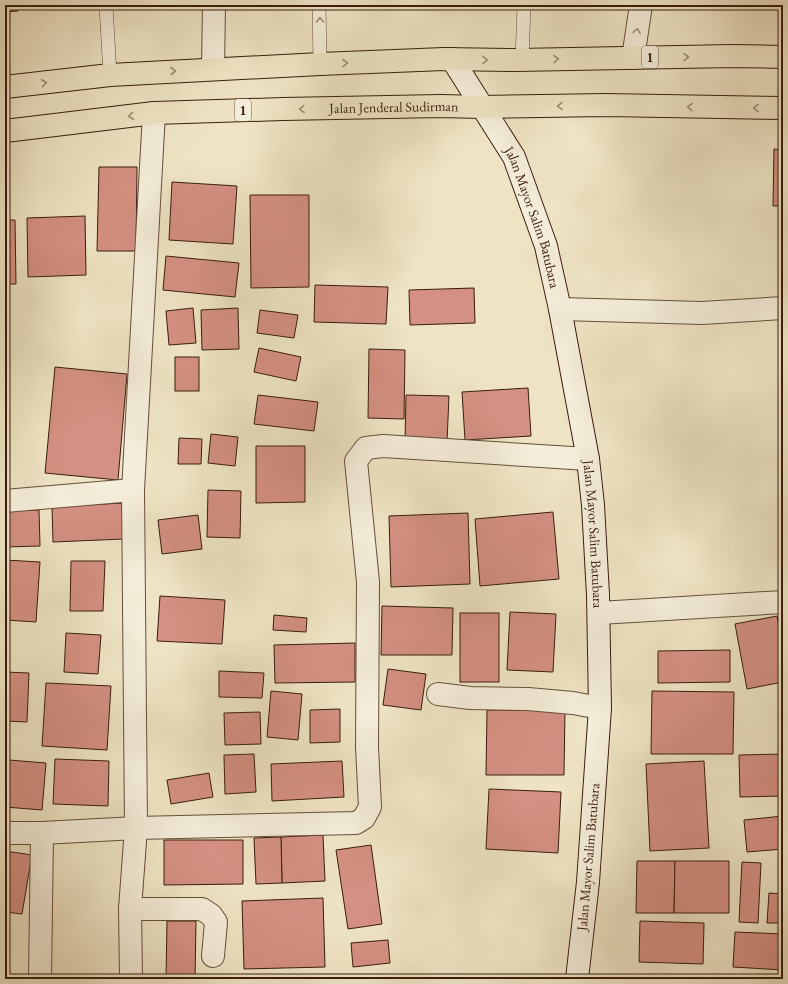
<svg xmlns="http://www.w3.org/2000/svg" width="788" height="984" font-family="'EB Garamond',serif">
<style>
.building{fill:#d49082;stroke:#3a1c0d}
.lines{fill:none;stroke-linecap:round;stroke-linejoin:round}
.lane-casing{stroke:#674e3b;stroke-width:14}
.street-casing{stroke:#674e3b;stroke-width:24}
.secondary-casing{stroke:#3a1c0d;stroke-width:24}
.highway-casing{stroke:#3a1c0d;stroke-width:24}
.lane{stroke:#f4edd9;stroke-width:13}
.street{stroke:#f4edd9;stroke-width:22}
.secondary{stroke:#f4edd9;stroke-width:22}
.highway{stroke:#eee4c4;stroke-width:22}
.oneway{stroke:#a08f7d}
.oneway2{stroke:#9d8a72}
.labels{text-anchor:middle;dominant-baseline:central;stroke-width:3;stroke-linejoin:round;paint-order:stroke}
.shield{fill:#f4edd9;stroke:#725b4a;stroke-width:1}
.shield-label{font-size:13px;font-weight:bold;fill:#3a1c0d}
.street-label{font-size:14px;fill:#3a1c0d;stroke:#f4edd9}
</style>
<rect width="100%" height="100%" fill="#eee4c4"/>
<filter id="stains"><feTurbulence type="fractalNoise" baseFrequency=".005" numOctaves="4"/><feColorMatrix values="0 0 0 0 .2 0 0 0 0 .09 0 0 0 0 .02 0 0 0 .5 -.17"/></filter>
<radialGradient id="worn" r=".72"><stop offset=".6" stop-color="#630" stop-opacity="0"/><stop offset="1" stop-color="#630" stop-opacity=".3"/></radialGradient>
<g class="building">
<polygon points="5,5 18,5 18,11 5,12"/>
<polygon points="774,149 783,150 783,206 773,206"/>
<polygon points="99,167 137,167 136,251 97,251"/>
<polygon points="172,182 237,186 233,244 169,240"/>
<polygon points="250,195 309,195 309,287 251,288"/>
<polygon points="85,216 86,275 28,277 27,218"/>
<polygon points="5,220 15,220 16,284 5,284"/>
<polygon points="166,256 239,263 235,297 163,290"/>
<polygon points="315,285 388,287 386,324 314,322"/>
<polygon points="474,288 475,323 410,325 409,290"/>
<polygon points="193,308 196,343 169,345 166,311"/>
<polygon points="238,308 239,349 202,350 201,310"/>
<polygon points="260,310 298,315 294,338 257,333"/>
<polygon points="259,348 301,357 296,381 254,372"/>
<polygon points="369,349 405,350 404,419 368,418"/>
<rect x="175" y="357" width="24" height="34"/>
<polygon points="55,367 127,374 118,480 45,473"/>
<polygon points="528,388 531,436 465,440 462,392"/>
<polygon points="258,395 318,402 314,431 254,424"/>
<polygon points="406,395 449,396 447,442 405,441"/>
<polygon points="211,434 238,437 235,466 208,463"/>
<polygon points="179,438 202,439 201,464 178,464"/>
<polygon points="256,446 305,446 305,502 256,503"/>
<polygon points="208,490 241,491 240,538 207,537"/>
<polygon points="122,503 124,539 53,542 52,507"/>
<polygon points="39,510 40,546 5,547 5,511"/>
<polygon points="553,512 559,579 480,586 475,519"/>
<polygon points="468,513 470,584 391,587 389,516"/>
<polygon points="198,515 202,549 162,554 158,520"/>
<polygon points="5,560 40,562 36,622 5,620"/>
<polygon points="71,561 105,561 103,611 70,611"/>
<polygon points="160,596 225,600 222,644 157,641"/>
<polygon points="382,606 453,608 452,655 381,655"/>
<polygon points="510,612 556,614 553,672 507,670"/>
<rect x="460" y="613" width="39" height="69"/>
<polygon points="274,615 307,618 306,632 273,630"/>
<polygon points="777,616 783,648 783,682 747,689 735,624"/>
<polygon points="66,633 101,635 98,674 64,672"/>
<polygon points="355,643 355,682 275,683 274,645"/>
<polygon points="730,650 730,682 658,683 658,651"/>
<polygon points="388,669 426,674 421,710 383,705"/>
<polygon points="219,671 264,673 262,698 219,697"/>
<polygon points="5,672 29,673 27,722 5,721"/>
<polygon points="46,683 111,686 107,750 42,746"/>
<polygon points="271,691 302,694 298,740 267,737"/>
<polygon points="652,691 734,692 733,754 651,754"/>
<polygon points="340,709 340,742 310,743 310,710"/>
<polygon points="487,710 565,710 564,775 486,775"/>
<polygon points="260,712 261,744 225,745 224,713"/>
<polygon points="254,754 256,792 225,794 224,755"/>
<polygon points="783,754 783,796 740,797 739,755"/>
<polygon points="55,759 109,761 108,806 53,804"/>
<polygon points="9,760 46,763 42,810 5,807"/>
<polygon points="342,761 344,797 272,801 271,764"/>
<polygon points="704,761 709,848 650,851 646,764"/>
<polygon points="209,773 213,797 171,804 167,780"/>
<polygon points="489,789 561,792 558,853 486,849"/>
<polygon points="783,816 783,849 747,852 744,820"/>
<polygon points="323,835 325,881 282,883 281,837"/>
<polygon points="281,837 282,883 256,884 254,838"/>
<polygon points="164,840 243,840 243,884 164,885"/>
<polygon points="371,845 382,924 348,929 336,850"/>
<polygon points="5,851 32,855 22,914 5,912"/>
<polygon points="637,861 675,861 674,913 636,913"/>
<polygon points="675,861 729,861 729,913 674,913"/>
<polygon points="742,862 761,863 758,923 739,922"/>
<polygon points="769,893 783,894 783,923 767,923"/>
<polygon points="323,898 325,967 244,969 242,901"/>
<polygon points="5,918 6,918 5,978"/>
<polygon points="167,921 196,921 195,979 166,979"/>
<polygon points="640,921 704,923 703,964 639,962"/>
<polygon points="735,932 783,934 783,970 733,967"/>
<polygon points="388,940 390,963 353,967 351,943"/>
<polygon points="640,975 705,976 705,979 640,979"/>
<rect x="360" y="976" width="65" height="3"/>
<polygon points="471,976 488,979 471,979"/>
<rect x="727" y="976" width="36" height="3"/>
</g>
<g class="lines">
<g class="lane-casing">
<g id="lane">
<polyline points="106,5 110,75"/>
<polyline points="319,5 320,64"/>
<polyline points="522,60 524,5"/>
</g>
</g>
<g class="street-casing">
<g id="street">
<polyline points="633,58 641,5"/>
<polyline points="213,69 214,5"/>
<polyline points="560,309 702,313 783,308"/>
<polyline points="5,501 133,490"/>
<polyline points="599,613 783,602"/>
<polyline points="438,694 470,698 528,699 573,703 600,708"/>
<polyline points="5,833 42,833 136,828 356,823 364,818 370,807 367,747 368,582 356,461 366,448 383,446 588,459"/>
<polyline points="130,909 202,909 211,915 216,922 213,956"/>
<polyline points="40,979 42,833"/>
<polyline points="131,979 130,909 136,828 133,490 154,113"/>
</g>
</g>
<g class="secondary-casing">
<g id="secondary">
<path id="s1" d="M452,59L514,157L546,246L560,309L588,459L593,505L598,595L600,708L588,882L577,979"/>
</g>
</g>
<g class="highway-casing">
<g id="highway">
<polyline points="5,87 110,75 320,64 444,59 517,60 733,56 783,57"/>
<path id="s2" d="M5,131L154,113L283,109L441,106L481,107L606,105L783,108"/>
</g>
</g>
<use href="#lane" class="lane"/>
<use href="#street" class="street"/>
<use href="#secondary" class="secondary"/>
<use href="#highway" class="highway"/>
</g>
<defs><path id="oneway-chevron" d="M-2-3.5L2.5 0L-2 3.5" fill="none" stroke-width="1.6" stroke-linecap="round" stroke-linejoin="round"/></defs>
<g class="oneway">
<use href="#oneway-chevron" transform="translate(320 20) rotate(-91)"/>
<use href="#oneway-chevron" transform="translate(637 31) rotate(-81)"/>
</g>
<g class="oneway2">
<use href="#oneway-chevron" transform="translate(686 57) rotate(-1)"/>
<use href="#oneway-chevron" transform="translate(556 59) rotate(-1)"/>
<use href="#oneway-chevron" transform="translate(485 60) rotate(1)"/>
<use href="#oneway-chevron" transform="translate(345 63) rotate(-2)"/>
<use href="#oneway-chevron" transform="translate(173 71) rotate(-3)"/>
<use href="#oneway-chevron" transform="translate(44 83) rotate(-7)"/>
<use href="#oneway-chevron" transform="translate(560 106) rotate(179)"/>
<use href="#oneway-chevron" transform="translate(690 107) rotate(-179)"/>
<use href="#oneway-chevron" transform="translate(756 108) rotate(-179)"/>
<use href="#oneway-chevron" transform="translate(302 109) rotate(179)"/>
<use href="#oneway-chevron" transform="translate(131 116) rotate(173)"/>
</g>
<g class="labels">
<g class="shield">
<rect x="642" y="46" width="16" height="22" rx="3"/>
<rect x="235" y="99" width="16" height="22" rx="3"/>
</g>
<g class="shield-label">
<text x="650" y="57">1</text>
<text x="243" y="110">1</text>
</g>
<g class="street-label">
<text stroke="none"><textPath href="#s2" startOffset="390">Jalan Jenderal Sudirman</textPath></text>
<text stroke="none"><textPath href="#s1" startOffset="179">Jalan Mayor Salim Batubara</textPath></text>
<text stroke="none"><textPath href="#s1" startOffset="503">Jalan Mayor Salim Batubara</textPath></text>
<text transform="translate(588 857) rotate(-85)">Jalan Mayor Salim Batubara</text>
</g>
</g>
<rect width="788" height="984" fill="none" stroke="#eee4c4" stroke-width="20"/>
<rect x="6" y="6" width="776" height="972" fill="none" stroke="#3a1c0d" stroke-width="2"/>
<rect x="10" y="10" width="768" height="964" fill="none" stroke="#3a1c0d"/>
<rect width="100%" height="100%" filter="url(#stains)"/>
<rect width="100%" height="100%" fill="url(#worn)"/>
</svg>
